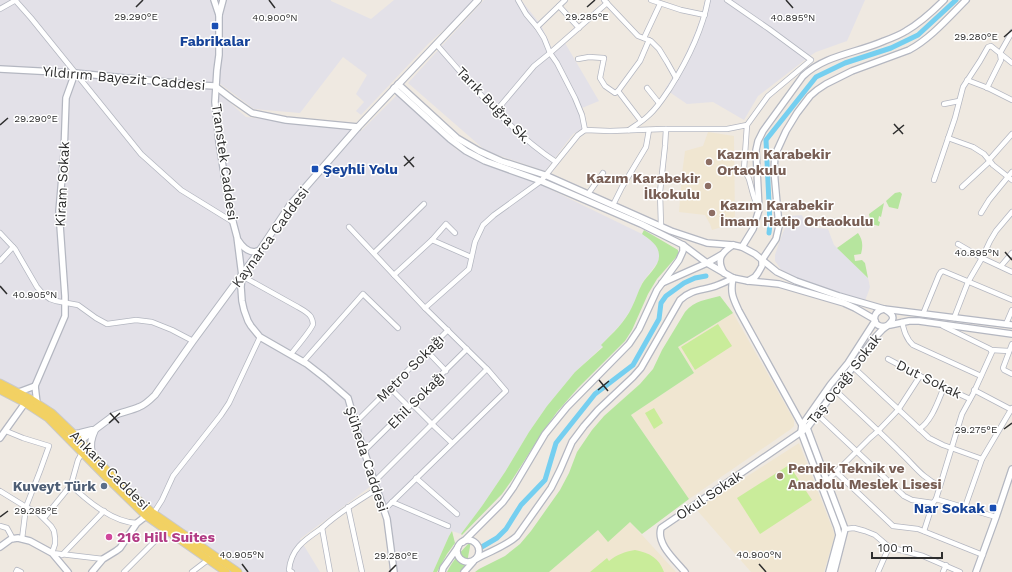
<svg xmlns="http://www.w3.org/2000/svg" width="1012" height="572" font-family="'Work Sans',sans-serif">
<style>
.industrial{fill:#e3e1e8}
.education{fill:#f0e6d1}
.green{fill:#b6e59e}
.pitch{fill:#c9ec9a}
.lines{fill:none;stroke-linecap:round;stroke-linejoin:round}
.canal{stroke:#75cff0;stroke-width:5}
.minor-casing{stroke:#b4b7c1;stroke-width:6}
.tertiary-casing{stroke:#b4b7c1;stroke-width:8}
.secondary-casing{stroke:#b4b7c1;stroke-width:8}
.primary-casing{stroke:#c9c9c9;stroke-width:9}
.minor{stroke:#fff;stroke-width:4.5}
.tertiary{stroke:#fff;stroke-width:5.5}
.secondary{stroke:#fff;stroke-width:6}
.primary{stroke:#f2d163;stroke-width:7}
.ticks{fill:none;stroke:#2e2e2e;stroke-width:1.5}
.transit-dot{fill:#1a4fb4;stroke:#fff;stroke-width:1.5}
.education-dot{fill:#8d6e63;stroke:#fff;stroke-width:1.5}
.service-dot{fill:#5c6f8a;stroke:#fff;stroke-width:1.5}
.hotel-dot{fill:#d1479c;stroke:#fff;stroke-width:1.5}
.labels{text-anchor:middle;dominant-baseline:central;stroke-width:3;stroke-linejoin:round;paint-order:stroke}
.transit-label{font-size:14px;font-weight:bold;fill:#164399;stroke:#fff}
.street-label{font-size:14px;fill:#2e2e2e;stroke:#fff}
.education-label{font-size:14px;font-weight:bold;fill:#785e54;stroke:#fff;text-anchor:start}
.service-label{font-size:14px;font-weight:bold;fill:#4e5e75;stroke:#fff;text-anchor:end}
.hotel-label{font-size:14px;font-weight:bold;fill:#b23c85;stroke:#fff;text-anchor:start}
.ticks-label{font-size:10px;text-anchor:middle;fill:#2e2e2e;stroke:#fff;stroke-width:3;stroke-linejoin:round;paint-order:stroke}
</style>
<rect width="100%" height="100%" fill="#efe9e1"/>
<g class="industrial">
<polygon points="0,0 331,0 331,1 371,19 394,0 478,0 429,43 361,115 356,111 364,102 356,94 367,75 343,57 300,113 254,109 219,83 219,93 246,117 361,131 397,95 457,150 477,160 533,181 642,234 655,244 658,249 660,253 658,262 642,283 632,308 621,324 601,345 603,346 575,372 547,406 529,432 505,472 482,506 461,534 452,531 449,536 433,572 390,572 383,516 371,486 300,539 320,572 244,572 157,513 113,474 69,425 20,389 0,380"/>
<polygon points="484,0 521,0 541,25 554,53 565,43 599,101 582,108 587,126 573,134 545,171 486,151 408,83"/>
<polygon points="705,0 865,0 847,41 816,52 810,56 758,96 744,120 713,102 687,104 665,89 681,64 694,35 701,17"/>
<polygon points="802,215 807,227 828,229 834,245 868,278 870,287 868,293 864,303 792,276 782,271 775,261 775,255 778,246 782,235 790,216"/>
</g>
<g class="education">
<polygon points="708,132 734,136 735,223 712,230 710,224 705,215 679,212 682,174 685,151 703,146"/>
<polygon points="733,313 794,420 794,426 791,429 689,499 631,415 694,373 678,347"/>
<polygon points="799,443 835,535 824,572 751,572 696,509"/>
<polygon points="630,522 676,572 549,572 598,530"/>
</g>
<g class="green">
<polygon points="900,192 902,194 898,209 889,207 886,201 895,193"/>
<polygon points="884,203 881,217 879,216 878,221 880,222 879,226 871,224 869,214"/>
<path d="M644,230L678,250V255L657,279L648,294L632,330L625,341L578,388L557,412L544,430L512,480L502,494L462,535L461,534L482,506L505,472L529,432L547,406L575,372L603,347L601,345C613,333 625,322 632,307C636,299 638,291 642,284C647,275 660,266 659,255C659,245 649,239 642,234Z"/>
<path d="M858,233C863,240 863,246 861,254L854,255L855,261L862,260L865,263L868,278L837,248Z"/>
<path d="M720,296L733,313L678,347L694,373L631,415L689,499L642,534L630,522L608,542L598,530L549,572H475L479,569L505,556L520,544L531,531L560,490L569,473L577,452L592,430L604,416L640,384L653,369L662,350L685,312C695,300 706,300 720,296Z"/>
<polygon points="452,531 455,543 447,554 437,572 433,572 449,536"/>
<path d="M471,541L467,563L460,572H447C453,560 462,550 471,541Z"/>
</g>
<g class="pitch">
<polygon points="718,324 732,346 695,370 681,347"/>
<polygon points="654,408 663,423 654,429 645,413"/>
<polygon points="789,465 812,500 760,534 737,498"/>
<path d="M635,550C650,553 659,558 664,572H590L607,558L609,561C618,554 624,552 635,550Z"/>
</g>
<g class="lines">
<g class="canal">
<polyline points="769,233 770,224 766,140 816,77 845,63 891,48 918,35 956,0"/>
<polyline points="480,548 497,538 506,529 521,505 545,480 556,443 595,394 633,365 659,319 661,303 666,296 684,283 695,278 706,276"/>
</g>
<g class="minor-casing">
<g id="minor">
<polyline points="15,0 31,18 141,154 181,190 233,222"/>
<polyline points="518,0 526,14 537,27 544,38 550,53 557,63 575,98 582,115 585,130"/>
<polyline points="604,0 638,36 651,41 659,49 667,62 676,78"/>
<polyline points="651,0 681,10 705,15"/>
<polyline points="727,0 769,29 811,60 768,96 747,125"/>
<polyline points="559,6 579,28"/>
<polyline points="0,9 16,0"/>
<polyline points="537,27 565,0"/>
<polyline points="644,38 660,4"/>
<path d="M436,44C473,86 509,131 556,162"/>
<polyline points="578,59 589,57 604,58 600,78 605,86 615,93 618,91"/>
<polyline points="967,80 988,88 1012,100"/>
<polyline points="647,88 659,103"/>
<polyline points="987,88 1001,60 1000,53 1012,32"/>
<polyline points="944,104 959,101"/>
<polyline points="496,111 534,66 550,53 607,3"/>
<polyline points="641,121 618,91 640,61 649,40"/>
<path d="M629,130C636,125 643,121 649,115C657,108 664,97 670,88C687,61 702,32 708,0"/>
<polyline points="948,138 973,147 984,154 993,165 1012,180"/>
<polyline points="989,160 1012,134"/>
<polyline points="934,180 955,118 963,87 980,61 988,47 991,46 1012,63"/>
<polyline points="962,187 990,161"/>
<polyline points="588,194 603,173"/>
<polyline points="613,205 622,187 646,147 649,130"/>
<polyline points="981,213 989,200 1012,172"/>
<polyline points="661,226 660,192 665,146 666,129"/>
<polyline points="349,227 394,275"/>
<polyline points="0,233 15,249 37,287 43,294 50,299 56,301 78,305 96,318 107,324 136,320 152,322 172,330 193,341"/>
<polyline points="432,240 446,224 455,233"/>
<polyline points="958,244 982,258 1012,272"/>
<polyline points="374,253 424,204"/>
<polyline points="0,261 13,247"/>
<polyline points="1001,266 1012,253"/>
<path d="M242,276L296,306C301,309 308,312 311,317C312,319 313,322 313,324C312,329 295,349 291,354"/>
<polyline points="425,308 394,275 432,240 471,257"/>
<polyline points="923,314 939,275 941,272 943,271 1012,300"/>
<polyline points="954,318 968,282 982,258 990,241 996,231 1012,212"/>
<path d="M902,322C904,330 906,339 913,345L981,376"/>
<polyline points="1006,324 1012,310"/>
<polyline points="1012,344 1003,368 1004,370 1012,374"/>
<polyline points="991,350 1009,351"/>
<polyline points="427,351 446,371"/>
<polyline points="888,359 920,376 970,399"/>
<polyline points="303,362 363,294 398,328"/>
<polyline points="852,366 929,438 943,445 982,459"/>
<polyline points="390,388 409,407"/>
<path d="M835,390C857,411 879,431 900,452C914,465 922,478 940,486"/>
<polyline points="974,390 1012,410"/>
<polyline points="412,404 432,424 487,369"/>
<polyline points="817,414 904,496 912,500 933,503"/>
<polyline points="355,423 448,330"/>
<path d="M919,429C932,421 938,401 944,387"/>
<polyline points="6,431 23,438 49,446 40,471 26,507 22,539"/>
<polyline points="364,451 467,349"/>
<polyline points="836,472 893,526 918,529 983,555"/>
<polyline points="416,478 457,514"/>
<polyline points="827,481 870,438 878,431 898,410 920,376"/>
<polyline points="374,482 432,424 452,443"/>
<path d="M71,485C87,501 114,523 137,523"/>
<polyline points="0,491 26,507 37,512 51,526 54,531 55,538 55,544 52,553 103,559"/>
<polyline points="936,499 996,517"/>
<polyline points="392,502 448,526"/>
<polyline points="348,507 362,572"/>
<polyline points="965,507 982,459 1012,408"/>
<polyline points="384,510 506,391 488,370 425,308 469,269 475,242 483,225 494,215 541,181 578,135 585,130 610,131 663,129 727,129 747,125 744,169 749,179 753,194 757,206"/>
<polyline points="153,513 155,511 162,500 173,476 221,415 229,403 260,337"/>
<polyline points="44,518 71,485 78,460 82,453"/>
<polyline points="0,526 7,528 13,539"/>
<path d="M322,528C339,512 358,501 377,489"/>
<polyline points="845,529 854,528 865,531 875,535 889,547 923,556 960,572"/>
<polyline points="924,531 933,503 936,499 962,414 973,394 992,352 990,349 943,326"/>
<polyline points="62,555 104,511"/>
<polyline points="16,572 17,570 21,572"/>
<polyline points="124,572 166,530"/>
<polyline points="192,572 209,559"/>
<path d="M292,572L289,570C291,548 306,539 322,528L330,572"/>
<polyline points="878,572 889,547"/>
<polyline points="943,572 946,565"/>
</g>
</g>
<g class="tertiary-casing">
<g id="tertiary">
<polyline points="214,0 219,15"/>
<polyline points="223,0 219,15 219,55 217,70 215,102 219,142 226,186 233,222 237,237 242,276 241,287 242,301 244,310 248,321 251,326 260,337 307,364 325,378 348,398 360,439 387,519 394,572"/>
<polyline points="0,69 75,73 196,85 215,86 232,99 252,113 286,120 358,127"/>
<polyline points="398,84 457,138 479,151 501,161 545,175 671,231 707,243 733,245 742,247 755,254 777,272 796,281 839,296 884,309"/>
<polyline points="394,88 450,139 466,151 485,161 541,181 641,224 683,245 707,263 733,278 748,281 779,284 844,303 855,308 874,319"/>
<path d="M238,240C243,248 251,255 260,250"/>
<path d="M742,247L753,229L759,210L756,150L758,141L763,131L803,76C825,55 857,53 884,41C892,38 900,35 906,31C920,23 933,11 944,0"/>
<path d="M724,273C716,259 721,253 733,245"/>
<path d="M733,278C730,293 733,298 739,311L802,425L807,428L845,529L834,572"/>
<path d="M748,281L755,277L758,273L762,266V260L776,239L779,226L774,170L775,155L786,131L797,113L810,96L817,90L826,84L852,71L909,50C930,39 949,17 966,0"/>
<polyline points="662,283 707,263 721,255"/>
<polyline points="890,325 909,321 919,321 1012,334"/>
<path d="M887,326C873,330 869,312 884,309L1012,325"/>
<polyline points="35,386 65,316 65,296 59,211 64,154 66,98 75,73"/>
<polyline points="35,386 37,403"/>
<polyline points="19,392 35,386"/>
<polyline points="0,438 25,403"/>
<circle cx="468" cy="551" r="11"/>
<polyline points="463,542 503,502 513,488 545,434 567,407 629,344 639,329 657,290 679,260 683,251 683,245"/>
<polyline points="0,547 11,539 18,538 30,541 52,553 68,572"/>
<path d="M476,559C490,551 505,547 517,536L551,488L560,470L572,442L584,426L598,410L633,377L641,368L680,300C693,288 704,291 718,285C723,283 728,281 733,278"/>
<polyline points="92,572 103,559 116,551 120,548 137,523 146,516"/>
<polyline points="442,572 443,568 458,547"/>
<polyline points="464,572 473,562"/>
<path d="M685,572C675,560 656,544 661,528L807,428L871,343C874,338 878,334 882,330C889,324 900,318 886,310"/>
<polyline points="829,572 839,535 837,527 801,432 802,425 830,385 848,363 875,321"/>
<polyline points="976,572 996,517 1012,469"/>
</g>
</g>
<g class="secondary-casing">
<g id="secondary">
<polyline points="74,434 80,433 92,430"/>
<path d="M77,443L113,416C121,412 130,411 139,407C145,405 150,400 155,395L193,341L260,250L290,205L358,127L478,0"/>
<path d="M92,454C90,444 91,439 95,430"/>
</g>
</g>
<g class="primary-casing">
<g id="primary">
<polyline points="0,383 29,398 52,413 74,434 114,478 153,513 238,572"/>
<polyline points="0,390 25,403 48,418 104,475 146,516 226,572"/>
</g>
</g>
<use href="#minor" class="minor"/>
<use href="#tertiary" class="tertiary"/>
<use href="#secondary" class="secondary"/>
<use href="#primary" class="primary"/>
</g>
<path class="ticks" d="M269,0L275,8M786,0L793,8M136,7L143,0M587,7L595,0M1004,37L1012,30M894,124L903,134M0,125L8,118M893,134L904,125M404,156L414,167M404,166L414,157M1005,252L1012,260M0,286L7,294M599,380L608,391M598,390L609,381M110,413L119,423M109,423L120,413M1004,429L1012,423M0,517L8,511M242,564L248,572M759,564L766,572M389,572L396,565"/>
<g class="transit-dot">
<rect x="211" y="22" width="8" height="8" rx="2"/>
<rect x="311" y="165" width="8" height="8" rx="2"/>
<rect x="989" y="504" width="8" height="8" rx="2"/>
</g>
<g class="education-dot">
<circle cx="709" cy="162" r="4"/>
<circle cx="708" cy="186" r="4"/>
<circle cx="712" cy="213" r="4"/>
<circle cx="780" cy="476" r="4"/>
</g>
<circle class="service-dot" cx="104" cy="486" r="4"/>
<circle class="hotel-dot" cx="109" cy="537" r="4"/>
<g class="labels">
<g class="transit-label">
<text x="215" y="41">Fabrikalar</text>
<text x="323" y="169" text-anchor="start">Şeyhli Yolu</text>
<text x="985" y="508" text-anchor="end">Nar Sokak</text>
</g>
<g class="street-label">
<text transform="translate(124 78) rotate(5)">Yıldırım Bayezit Caddesi</text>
<text transform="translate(494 105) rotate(46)">Tarık Buğra Sk.</text>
<text transform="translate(225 162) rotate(82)">Transtek Caddesi</text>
<text transform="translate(62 184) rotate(-87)">Kiram Sokak</text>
<text transform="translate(270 237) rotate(-54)">Kaynarca Caddesi</text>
<text transform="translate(410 368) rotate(-45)">Metro Sokağı</text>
<text transform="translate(844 379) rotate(-52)">Taş Ocağı Sokak</text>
<text transform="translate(929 379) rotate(26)">Dut Sokak</text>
<text transform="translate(416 400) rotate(-45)">Ehil Sokağı</text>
<text transform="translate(367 459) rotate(72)">Şüheda Caddesi</text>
<text transform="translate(110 470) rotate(45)">Ankara Caddesi</text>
<text transform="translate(709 495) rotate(-34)">Okul Sokak</text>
</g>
<g class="education-label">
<text x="717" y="154">Kazım Karabekir<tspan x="717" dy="16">Ortaokulu</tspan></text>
<text x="700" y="178" text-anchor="end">Kazım Karabekir<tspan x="700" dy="16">İlkokulu</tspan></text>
<text x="720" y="205">Kazım Karabekir<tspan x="720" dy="16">İmam Hatip Ortaokulu</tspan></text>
<text x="788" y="468">Pendik Teknik ve<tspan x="788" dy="16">Anadolu Meslek Lisesi</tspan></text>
</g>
<g class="service-label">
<text x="96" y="486">Kuveyt Türk</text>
</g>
<g class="hotel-label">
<text x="117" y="537">216 Hill Suites</text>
</g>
</g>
<g class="ticks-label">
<text x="136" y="20">29.290°E</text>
<text x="587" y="20">29.285°E</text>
<text x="275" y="21">40.900°N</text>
<text x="793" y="21">40.895°N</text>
<text x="976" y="40">29.280°E</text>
<text x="36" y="122">29.290°E</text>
<text x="977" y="256">40.895°N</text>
<text x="35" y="298">40.905°N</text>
<text x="976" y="433">29.275°E</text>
<text x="36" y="514">29.285°E</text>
<text x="242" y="558">40.905°N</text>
<text x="759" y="558">40.900°N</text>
<text x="396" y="559">29.280°E</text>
</g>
<path d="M872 552v6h70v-6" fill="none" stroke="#2e2e2e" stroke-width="2"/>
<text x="878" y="552" font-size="12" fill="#2e2e2e" stroke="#ffffff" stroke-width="3" paint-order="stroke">100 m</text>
</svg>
